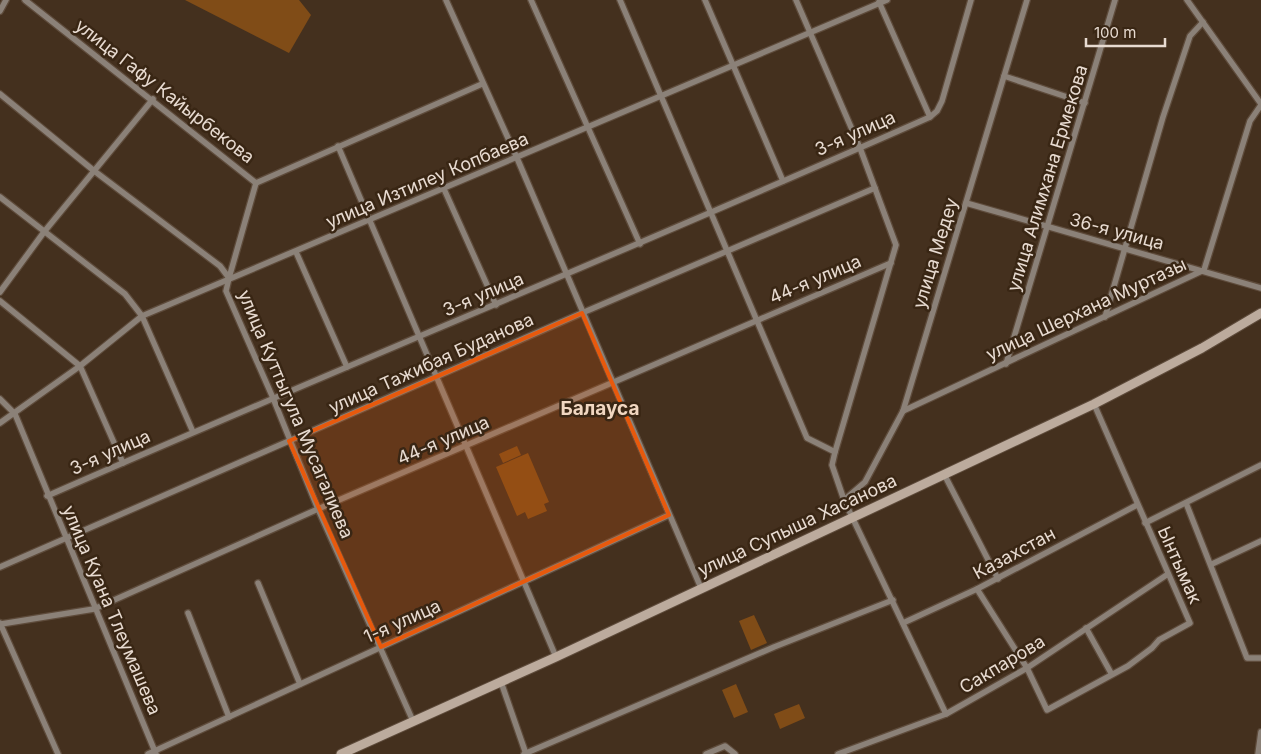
<svg xmlns="http://www.w3.org/2000/svg" width="1261" height="754" font-family="Inter,sans-serif">
<style>
.green{fill:#804c17}
.lines{fill:none;stroke-linecap:round;stroke-linejoin:round}
.street-casing{stroke:#5e4b3b;stroke-width:8}
.secondary-casing{stroke:#5e4b3b;stroke-width:11}
.street{stroke:#8b8178;stroke-width:5.5}
.secondary{stroke:#bcab9d;stroke-width:9}
.marked{fill:#e8590c;fill-opacity:0.2;stroke:#e8590c;stroke-width:4;stroke-linejoin:round}
.labels{text-anchor:middle;dominant-baseline:central;stroke-width:5;stroke-linejoin:round;paint-order:stroke}
.street-label{font-size:18px;fill:#e8dbd1;stroke:#392614}
.neighbourhood-label{font-size:19px;font-weight:bold;fill:#f1d7c1;stroke:#392614}
</style>
<rect width="100%" height="100%" fill="#44301e"/>
<g class="green">
<polygon points="185,0 299,0 311,15 289,53"/>
<polygon points="517,446 521,455 503,463 499,454"/>
<polygon points="528,453 549,502 544,504 547,511 528,519 525,512 517,516 496,467"/>
<polygon points="754,615 767,643 751,650 739,621"/>
<polygon points="736,684 748,712 734,718 722,690"/>
<polygon points="799,704 805,718 780,729 774,714"/>
</g>
<g class="lines">
<g class="street-casing">
<g id="street">
<polyline points="25,0 256,183 482,84"/>
<polyline points="446,0 517,158 701,588"/>
<polyline points="531,0 640,244"/>
<polyline points="620,0 807,438 835,452 832,465 844,500 946,714"/>
<polyline points="705,0 783,181"/>
<polyline points="796,0 860,148 896,245 835,452"/>
<polyline points="1187,0 1261,104"/>
<polyline points="879,2 930,117"/>
<polyline points="0,11 6,0"/>
<polyline points="1004,76 1085,103"/>
<polyline points="0,94 93,170 220,266 229,278 226,291 273,398 318,509 413,721"/>
<polyline points="338,146 556,657"/>
<polyline points="444,189 496,305"/>
<polyline points="0,197 125,294 142,316 193,432"/>
<polyline points="966,203 1261,288"/>
<polyline points="296,252 347,367"/>
<polyline points="229,278 256,183"/>
<polyline points="0,292 44,232 153,99"/>
<polyline points="0,301 80,366 123,463"/>
<polyline points="1105,317 1163,117 1190,36 1203,22"/>
<polyline points="1006,364 1115,0"/>
<polyline points="0,399 15,414 156,754"/>
<polyline points="903,411 1204,270 1250,121 1261,105"/>
<polyline points="0,423 80,366 142,316 887,0"/>
<polyline points="944,474 998,579"/>
<path d="M47,496C341,367 637,247 930,117L937,111L942,101L971,0"/>
<polyline points="844,500 865,482 903,411 1027,0"/>
<polyline points="1186,503 1247,658 1261,658"/>
<polyline points="1145,523 1261,465"/>
<polyline points="1212,564 1261,541"/>
<polyline points="0,567 582,313 875,188"/>
<polyline points="258,583 300,684"/>
<polyline points="977,589 1027,668 1047,710 1128,666 1152,648 1159,640 1190,623 1094,404"/>
<polyline points="188,613 229,717"/>
<polyline points="0,623 58,754"/>
<polyline points="903,623 977,589 1137,505"/>
<polyline points="1,624 94,609 318,509 891,263"/>
<polyline points="1086,628 1111,673"/>
<polyline points="501,682 526,754"/>
<polyline points="148,754 669,515"/>
<polyline points="524,754 774,647 893,600"/>
<polyline points="706,754 725,746 735,754"/>
<polyline points="838,754 946,714 1027,668 1168,574"/>
<polyline points="1258,754 1261,732"/>
</g>
</g>
<g class="secondary-casing">
<polyline id="secondary" points="341,754 556,657 1094,404 1202,348 1261,313"/>
</g>
<use href="#street" class="street"/>
<use href="#secondary" class="secondary"/>
</g>
<path class="marked" d="M582,313L669,515L381,647L289,441Z"/>
<g class="labels">
<g class="street-label">
<text transform="translate(165 91) rotate(38)">улица Гафу Кайырбекова</text>
<text transform="translate(855 133) rotate(-24)">3-я улица</text>
<text transform="translate(1047 178) rotate(-73)">улица Алимхана Ермекова</text>
<text transform="translate(427 180) rotate(-23)">улица Изтилеу Копбаева</text>
<text transform="translate(1117 231) rotate(15)">36-я улица</text>
<text transform="translate(935 253) rotate(-73)">улица Медеу</text>
<text transform="translate(815 279) rotate(-23)">44-я улица</text>
<text transform="translate(483 294) rotate(-23)">3-я улица</text>
<text transform="translate(1086 309) rotate(-25)">улица Шерхана Муртазы</text>
<text transform="translate(431 363) rotate(-24)">улица Тажибая Буданова</text>
<text transform="translate(296 414) rotate(67)">улица Куттыгула Мусагалиева</text>
<text transform="translate(443 440) rotate(-23)">44-я улица</text>
<text transform="translate(110 452) rotate(-24)">3-я улица</text>
<text transform="translate(797 525) rotate(-25)">улица Супыша Хасанова</text>
<text transform="translate(1014 553) rotate(-28)">Казахстан</text>
<text transform="translate(1180 565) rotate(66)">Ынтымак</text>
<text transform="translate(112 610) rotate(67)">улица Куана Тлеумашева</text>
<text transform="translate(402 621) rotate(-24)">1-я улица</text>
<text transform="translate(1002 664) rotate(-31)">Сакпарова</text>
</g>
<g class="neighbourhood-label">
<text x="600" y="408">Балауса</text>
</g>
</g>
<path d="M1086 38v8h79v-8" fill="none" stroke="#e8dbd1" stroke-width="2.5"/>
<text x="1094" y="38" font-size="15" fill="#e8dbd1" stroke="#392614" stroke-width="4" paint-order="stroke">100 m</text>
</svg>
